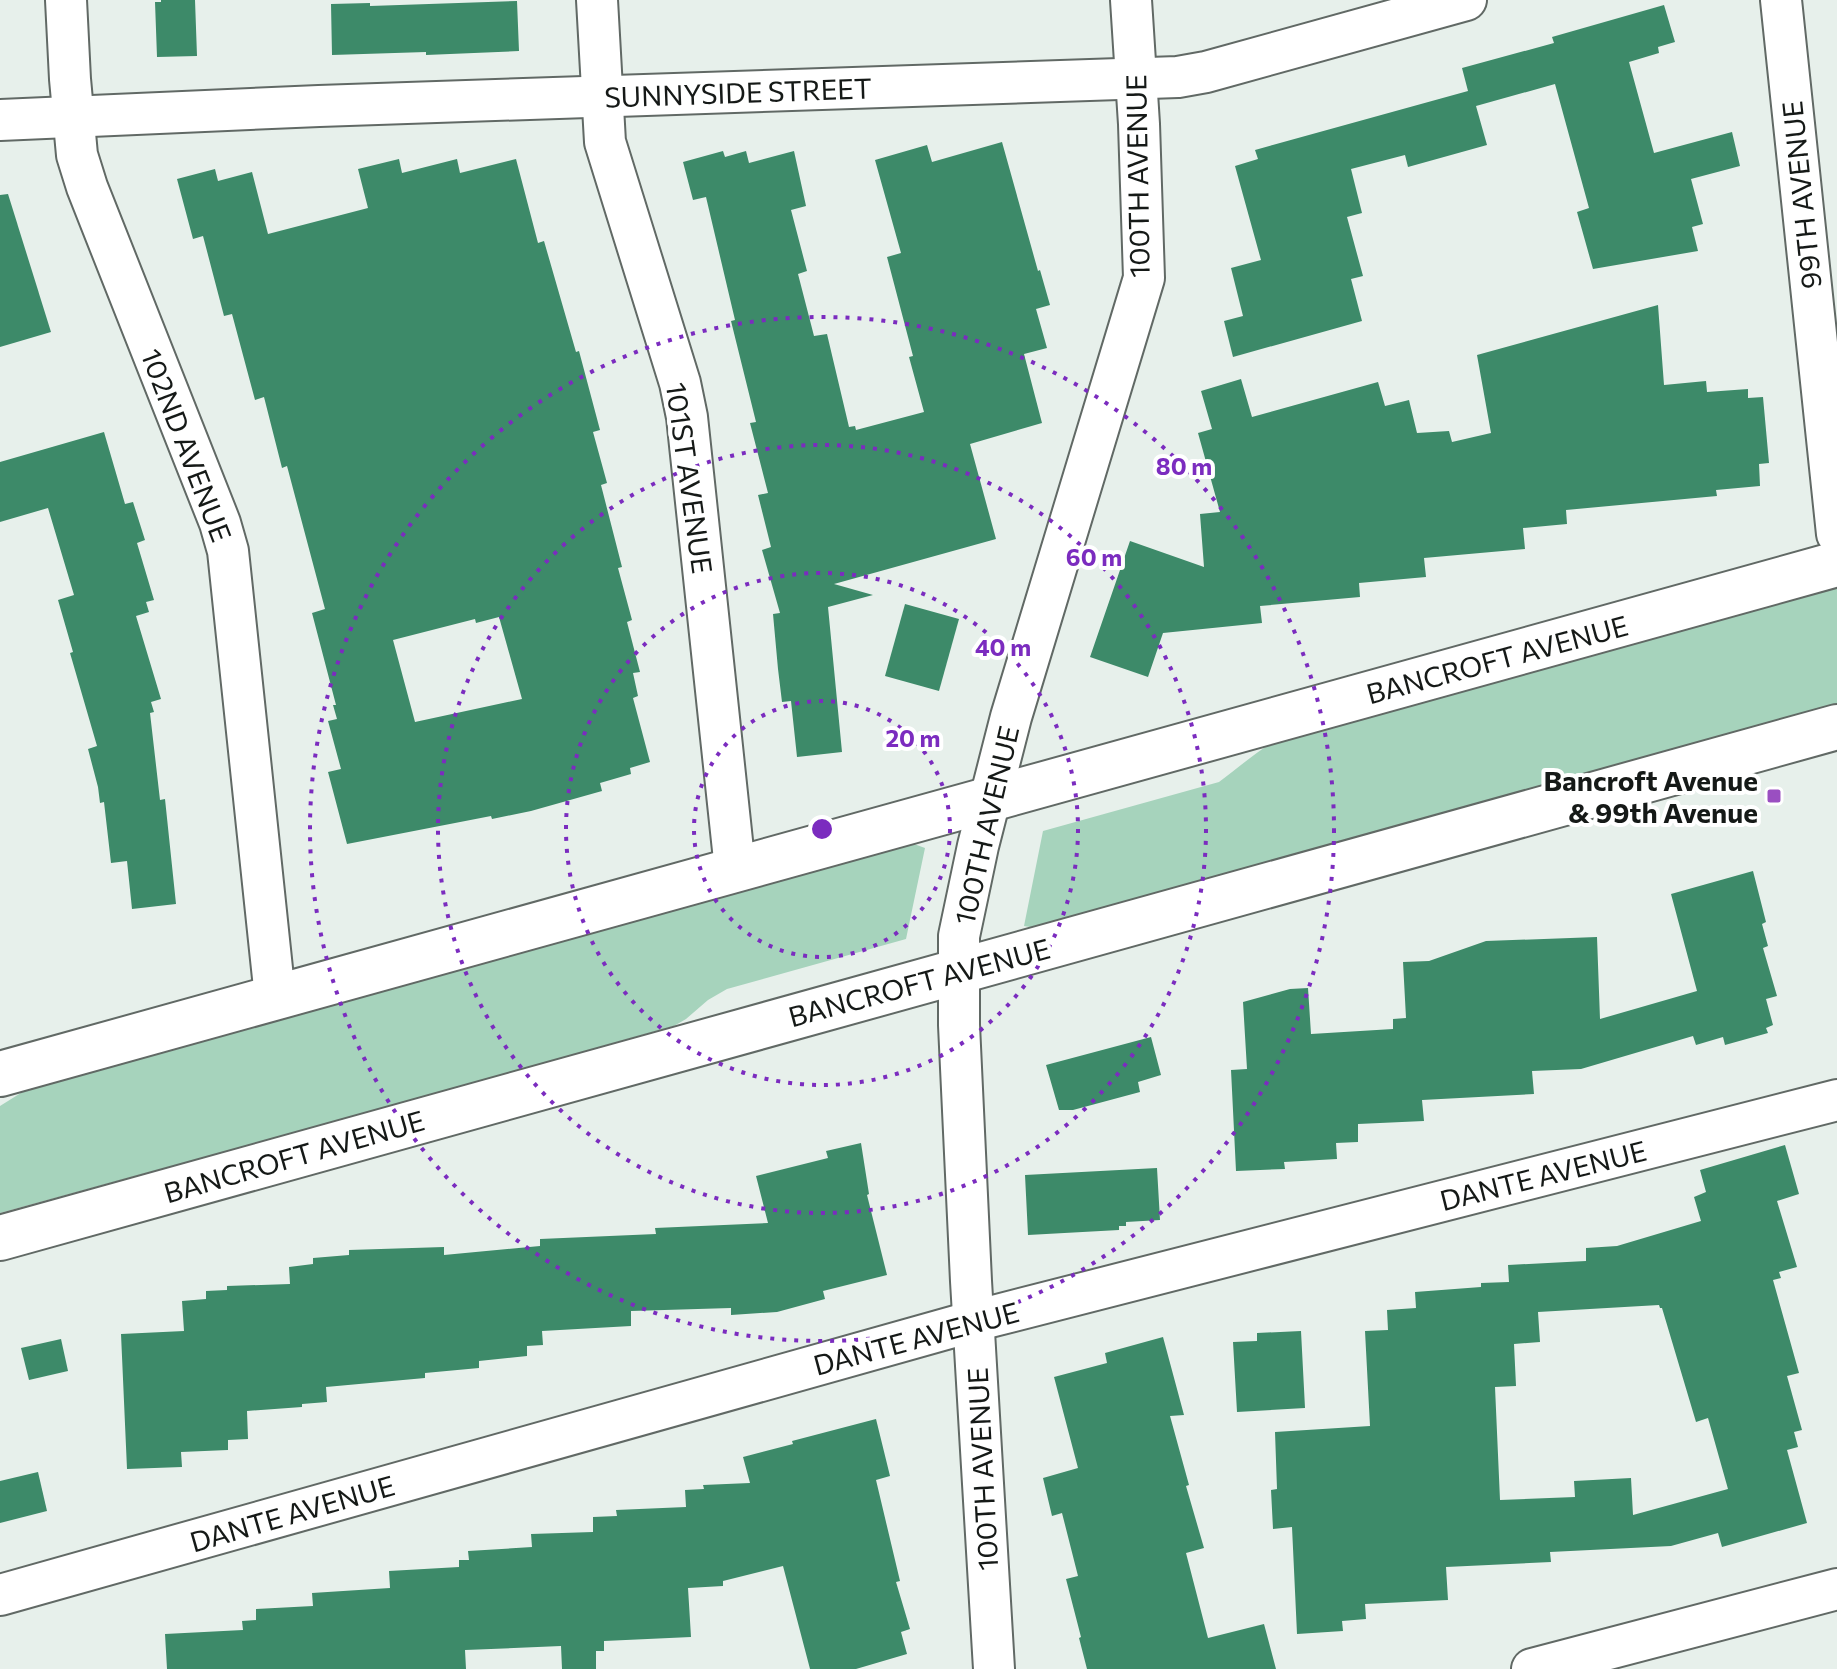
<svg xmlns="http://www.w3.org/2000/svg" width="1837" height="1669" font-family="Commissioner,sans-serif">
<style>
.green{fill:#a6d3bc}
.building{fill:#3d8a69;fill-rule:evenodd}
.lines{fill:none;stroke-linecap:round;stroke-linejoin:round}
.street-casing{stroke:#616965;stroke-width:44}
.secondary-casing{stroke:#616965;stroke-width:48}
.street{stroke:#fff;stroke-width:40}
.secondary{stroke:#fff;stroke-width:44}
.ring{fill:none;stroke:#7b2cbf;stroke-width:4;stroke-dasharray:4 8}
.poi-dot{fill:#9a4fc1;stroke:#fff;stroke-width:3}
.labels{text-anchor:middle;dominant-baseline:central;stroke-width:8;stroke-linejoin:round;paint-order:stroke}
.street-label{font-size:28px;fill:#151917;stroke:#fff}
.poi-label{font-size:28px;font-weight:bold;fill:#151917;stroke:#fff;text-anchor:end}
.centre{fill:#7b2cbf;stroke:#fff;stroke-width:4}
.ring-label{font-size:24px;text-anchor:middle;font-weight:bold;fill:#7b2cbf;stroke:#fff;stroke-width:8;stroke-linejoin:round;paint-order:stroke}
</style>
<rect width="100%" height="100%" fill="#e7f0eb"/>
<g class="green">
<path d="M1837,587V706L1050,924L1036,928L1024,926L1043,831L1219,782C1237,769 1253,754 1272,743Z"/>
<polygon points="914,844 925,848 906,939 727,989 708,1000 686,1019 674,1026 351,1117 0,1213 0,1106 32,1086 905,845"/>
</g>
<g class="building">
<polygon points="161,0 195,0 197,56 157,57 155,2 161,2"/>
<polygon points="517,1 519,51 426,55 426,52 332,55 331,4 370,3 370,6"/>
<polygon points="1664,5 1675,42 1658,47 1659,53 1629,62 1654,153 1732,132 1740,166 1691,179 1703,224 1692,227 1698,251 1593,269 1577,212 1589,208 1555,84 1476,106 1487,145 1408,167 1405,155 1351,169 1362,213 1347,217 1363,276 1351,279 1362,321 1233,357 1224,321 1243,316 1231,268 1261,260 1235,166 1258,159 1255,150 1468,91 1462,68 1554,43 1552,37"/>
<polygon points="1002,142 1038,271 1040,270 1050,305 1036,309 1047,348 1024,354 1042,423 970,444 996,539 834,584 873,595 828,607 842,752 797,757 791,701 782,702 778,669 773,614 780,613 762,550 771,547 758,495 768,493 750,423 756,422 731,321 735,320 706,197 693,200 683,162 723,151 725,157 746,151 749,163 794,151 806,206 791,210 807,271 798,274 814,336 827,334 849,427 855,426 856,430 924,412 909,357 913,356 887,257 901,253 875,160 927,145 932,162"/>
<path d="M399,159L402,173L457,159L460,173L516,159L538,243L544,241L576,352L579,351L600,430L593,432L607,483L601,485L622,567L618,568L632,620L627,622L640,672L633,673L638,696L633,698L650,762L630,768L631,774L600,783L602,791L531,811L492,819L491,816L347,844L328,772L341,769L328,721L337,719L333,705H336L312,613L325,609L287,466L282,468L264,397L255,400L232,314L224,316L203,236L193,239L177,179L215,169L218,181L252,172L268,234L368,208L358,169ZM499,617L522,699L415,722L393,640L475,619L476,623Z"/>
<polygon points="8,194 51,332 0,347 0,195"/>
<polygon points="1658,305 1664,385 1706,381 1707,392 1748,389 1748,398 1763,397 1769,463 1759,464 1760,486 1716,490 1717,496 1566,510 1567,524 1523,528 1525,549 1424,558 1426,577 1359,583 1360,597 1260,606 1262,623 1163,633 1148,677 1090,657 1130,541 1204,567 1200,514 1220,512 1198,433 1212,429 1201,391 1241,379 1252,417 1378,382 1385,406 1409,400 1417,433 1449,431 1452,442 1491,433 1477,355"/>
<polygon points="104,432 125,504 133,502 145,540 137,543 154,600 146,602 149,612 136,616 161,699 151,702 154,712 150,713 160,800 165,799 176,904 132,909 127,861 111,863 104,802 100,803 98,787 88,749 97,746 70,653 73,652 58,600 74,595 48,508 0,522 0,462"/>
<polygon points="905,604 959,619 939,691 885,676"/>
<polygon points="1753,871 1766,922 1762,924 1768,946 1763,948 1777,996 1766,999 1773,1025 1766,1028 1768,1033 1725,1045 1723,1037 1696,1045 1693,1036 1581,1069 1532,1071 1534,1094 1422,1100 1424,1121 1358,1124 1358,1142 1336,1143 1337,1159 1284,1162 1285,1169 1236,1171 1231,1070 1247,1069 1243,1002 1290,989 1308,988 1311,1034 1393,1029 1393,1019 1406,1018 1403,962 1429,961 1486,941 1597,937 1600,1019 1697,991 1671,894"/>
<polygon points="1151,1037 1161,1075 1138,1082 1140,1092 1073,1110 1059,1110 1046,1065"/>
<polygon points="861,1143 869,1194 867,1195 887,1275 823,1291 825,1299 777,1312 731,1315 731,1308 631,1311 631,1326 542,1331 543,1345 527,1346 527,1356 479,1361 479,1368 425,1373 425,1378 326,1387 327,1402 302,1404 302,1407 247,1411 248,1439 228,1440 228,1450 181,1452 182,1467 127,1469 121,1334 184,1331 182,1301 206,1299 206,1291 227,1290 227,1286 290,1284 289,1267 313,1264 313,1258 349,1255 349,1250 444,1247 444,1255 540,1246 540,1239 656,1234 655,1228 768,1223 756,1176 828,1158 826,1151"/>
<path d="M1785,1145L1799,1194L1777,1201L1797,1267L1779,1272L1781,1278L1773,1280L1799,1373L1787,1376L1802,1430L1794,1432L1798,1447L1787,1450L1807,1523L1722,1547L1718,1533L1671,1546L1550,1552L1551,1562L1446,1567L1448,1600L1365,1604L1366,1619L1342,1621L1343,1631L1297,1634L1292,1527L1273,1529L1271,1490L1277,1489L1275,1432L1370,1426L1365,1331L1388,1330L1387,1310L1416,1308L1415,1292L1481,1287V1283L1509,1282L1508,1265L1586,1261V1248L1617,1246L1701,1221L1694,1197L1706,1192L1700,1170ZM1659,1305L1660,1308H1662L1696,1422L1708,1418L1728,1489L1633,1515L1631,1478L1574,1481L1575,1497L1500,1500L1495,1387L1516,1386L1514,1344L1540,1342L1538,1312Z"/>
<polygon points="1157,1168 1160,1220 1126,1222 1126,1226 1119,1226 1119,1230 1028,1235 1025,1175"/>
<polygon points="1301,1331 1305,1408 1237,1412 1233,1342 1257,1341 1257,1333"/>
<polygon points="1163,1337 1184,1415 1170,1416 1189,1485 1186,1486 1204,1548 1186,1553 1208,1638 1264,1624 1276,1669 1087,1669 1079,1638 1081,1637 1066,1579 1078,1576 1062,1513 1052,1516 1043,1478 1078,1468 1054,1377 1107,1363 1105,1353"/>
<polygon points="61,1339 68,1371 29,1380 21,1348"/>
<polygon points="876,1419 890,1476 876,1480 900,1581 896,1582 910,1629 901,1632 907,1654 856,1669 810,1669 783,1566 723,1581 723,1586 688,1588 691,1637 604,1641 604,1651 596,1651 596,1669 562,1669 561,1646 465,1650 466,1669 167,1669 165,1634 243,1630 242,1621 256,1620 256,1609 313,1606 312,1593 390,1588 389,1571 459,1567 459,1560 469,1560 468,1551 532,1547 531,1534 593,1532 593,1517 617,1516 616,1510 686,1507 685,1490 704,1489 703,1485 750,1483 743,1457 793,1444 792,1441"/>
<polygon points="38,1472 47,1511 0,1523 0,1481"/>
</g>
<g class="lines">
<g class="street-casing">
<g id="street">
<polyline points="66,0 70,79 77,155 87,187 220,523 228,551 275,997"/>
<polyline points="597,0 605,142 680,383 687,417 735,869"/>
<polyline points="1781,0 1837,534"/>
<polyline points="0,120 319,106 1178,77 1206,72 1466,0"/>
<polyline points="0,1595 974,1321 1837,1100"/>
<polyline points="994,1669 971,1281 959,1025 959,936 978,846 1011,717 1144,278 1139,124 1131,0"/>
<polyline points="1532,1669 1837,1589"/>
</g>
</g>
<g class="secondary-casing">
<g id="secondary">
<polyline points="0,1074 1837,564"/>
<polyline points="0,1238 1837,727"/>
</g>
</g>
<use href="#street" class="street"/>
<use href="#secondary" class="secondary"/>
</g>
<g class="ring">
<circle cx="822" cy="829" r="128"/>
<circle cx="822" cy="829" r="256"/>
<circle cx="822" cy="829" r="384"/>
<circle cx="822" cy="829" r="512"/>
</g>
<rect class="poi-dot" x="1766" y="788" width="16" height="16" rx="4"/>
<g class="labels">
<g class="street-label">
<text transform="translate(738 92) rotate(-2)">SUNNYSIDE STREET</text>
<text transform="translate(1137 176) rotate(-91)">100TH AVENUE</text>
<text transform="translate(1801 195) rotate(-96)">99TH AVENUE</text>
<text transform="translate(187 445) rotate(69)">102ND AVENUE</text>
<text transform="translate(690 478) rotate(82)">101ST AVENUE</text>
<text transform="translate(1497 659) rotate(-15)">BANCROFT AVENUE</text>
<text transform="translate(986 825) rotate(-77)">100TH AVENUE</text>
<text transform="translate(919 982) rotate(-15)">BANCROFT AVENUE</text>
<text transform="translate(294 1156) rotate(-16)">BANCROFT AVENUE</text>
<text transform="translate(1543 1175) rotate(-14)">DANTE AVENUE</text>
<text transform="translate(916 1338) rotate(-15)">DANTE AVENUE</text>
<text transform="translate(982 1469) rotate(-93)">100TH AVENUE</text>
<text transform="translate(292 1513) rotate(-16)">DANTE AVENUE</text>
</g>
<g class="poi-label">
<text x="1758" y="780">Bancroft Avenue<tspan x="1758" dy="32">&amp; 99th Avenue</tspan></text>
</g>
</g>
<circle cx="822" cy="829" r="12" class="centre"/>
<g class="ring-label">
<text x="1184" y="475">80 m</text>
<text x="1094" y="566">60 m</text>
<text x="1003" y="656">40 m</text>
<text x="913" y="747">20 m</text>
</g>
</svg>
